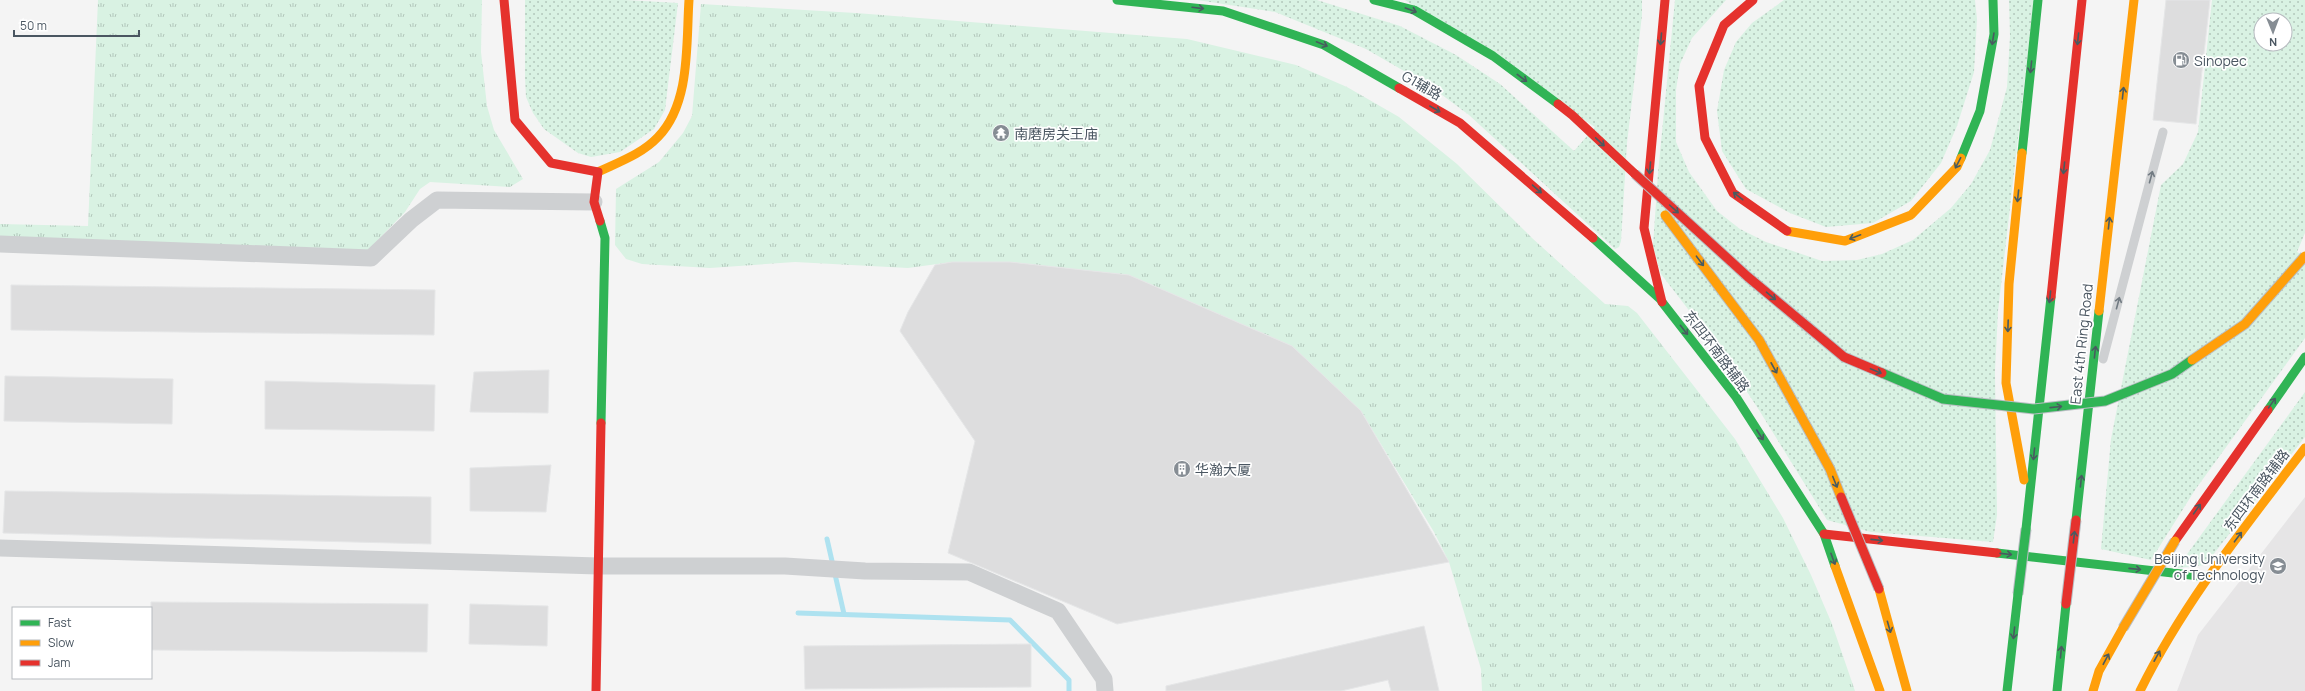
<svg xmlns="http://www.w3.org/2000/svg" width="2305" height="691" font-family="Manrope,'Noto Sans SC',sans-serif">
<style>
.education{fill:#e6e5e6}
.grass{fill:url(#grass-dots);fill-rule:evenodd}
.park{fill:url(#park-tufts)}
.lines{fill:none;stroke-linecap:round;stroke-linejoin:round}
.stream{stroke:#aee2f0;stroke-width:5}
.building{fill:#ddddde;stroke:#e5e6e7}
.lane{stroke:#ced0d2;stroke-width:9}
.street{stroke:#ced0d2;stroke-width:17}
.fast{stroke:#30b455;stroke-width:9}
.slow{stroke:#ff9f0a;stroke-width:9}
.jam{stroke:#e5322d;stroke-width:9}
.fast-bridge-casing{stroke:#b9bec3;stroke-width:11;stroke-linecap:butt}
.slow-bridge-casing{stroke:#b9bec3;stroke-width:11;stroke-linecap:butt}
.jam-bridge-casing{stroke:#b9bec3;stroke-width:11;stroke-linecap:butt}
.fast-bridge{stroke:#30b455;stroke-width:9}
.slow-bridge{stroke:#ff9f0a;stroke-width:9}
.jam-bridge{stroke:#e5322d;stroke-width:9}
.oneway{stroke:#495b60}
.oneway2{stroke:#727b83}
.labels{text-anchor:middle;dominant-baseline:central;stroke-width:3.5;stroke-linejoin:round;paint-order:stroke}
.poi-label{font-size:14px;fill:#4a5661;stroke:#fff;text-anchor:start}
.street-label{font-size:14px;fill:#4a5661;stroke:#fff}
</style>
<defs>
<pattern id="grass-dots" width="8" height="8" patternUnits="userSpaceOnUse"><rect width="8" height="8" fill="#d9f2e3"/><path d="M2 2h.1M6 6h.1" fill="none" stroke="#b2c7bb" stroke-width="1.8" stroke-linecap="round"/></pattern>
<pattern id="park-tufts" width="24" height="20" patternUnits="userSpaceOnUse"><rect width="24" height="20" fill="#d9f2e3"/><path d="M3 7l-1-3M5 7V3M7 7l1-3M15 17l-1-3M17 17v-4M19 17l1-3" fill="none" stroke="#b2c7bb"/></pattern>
</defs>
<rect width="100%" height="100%" fill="#f4f4f4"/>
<polygon class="education" points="2305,497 2305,691 2177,691 2198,635"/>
<g class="grass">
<polygon points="525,0 625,0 678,3 665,110 654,129 620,152 591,157 578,153 544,129 533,113 526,97 525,78"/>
<polygon points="1197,0 1317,0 1400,26 1456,55 1500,84 1574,151 1595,127 1405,0 1642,0 1642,15 1627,143 1621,241 1619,247 1615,249 1469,115 1430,86 1366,49 1275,12"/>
<polygon points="1675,0 1726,0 1692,38 1680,64 1676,90 1676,142 1689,172 1717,211 1740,229 1766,242 1822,261 1857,260 1882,254 1913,240 1951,208 1971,184 1990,150 2007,87 2010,36 2009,0 2034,0 1998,311 1995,371 1997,515 1993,542 1871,532 1827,520 1759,410 1718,348 1661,274 1653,246 1658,173"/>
<polygon points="1784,0 1975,0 1977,19 1974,72 1957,126 1941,163 1911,201 1873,223 1826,227 1790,213 1746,189 1722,151 1717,111 1724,70 1736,42 1752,23"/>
<path d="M2212,0H2305V233L2297,252L2305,256V338L2195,490L2151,560L2101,549L2111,439L2161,185L2183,164L2198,132ZM2261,20H2285V44H2261Z"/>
<polygon points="2305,392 2305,437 2205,565 2177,568"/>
</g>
<g class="park">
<polygon points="98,0 482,0 481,52 487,106 494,130 523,179 510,187 430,182 420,189 405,212 367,251 0,242 0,224 88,226"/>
<polygon points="701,4 856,13 1187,39 1296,65 1347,87 1399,117 1457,164 1532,238 1605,304 1628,306 1637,313 1735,439 1783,518 1811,575 1832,624 1855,691 1482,691 1481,669 1449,562 1434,532 1361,411 1292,346 1129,275 1010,262 952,262 908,268 795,262 710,268 642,264 626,259 615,245 616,189 659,162 683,133 692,116"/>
</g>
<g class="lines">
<g class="stream">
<polyline points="827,539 844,614"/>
<polyline points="798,613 1010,620 1069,680 1069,691"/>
</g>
</g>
<g class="building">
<polygon points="2166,0 2210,0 2196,124 2153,120"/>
<polygon points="952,262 1010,262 1129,275 1292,346 1361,411 1449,562 1117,624 948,553 975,441 900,331 908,312 935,265"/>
<polygon points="11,285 435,290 434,335 11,330"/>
<polygon points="549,370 548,413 470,412 474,372"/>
<polygon points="5,376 173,379 172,424 4,421"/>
<polygon points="265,381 435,385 434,431 265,429"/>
<polygon points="551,465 546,512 470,511 470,468"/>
<polygon points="5,491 431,497 431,544 3,533"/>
<polygon points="151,602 428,604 427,652 151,650"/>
<polygon points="470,604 548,606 547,646 469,644"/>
<polygon points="1424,626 1439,691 1391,691 1388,680 1341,691 1166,691 1166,686"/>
<polygon points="1031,644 1031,687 805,689 804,646"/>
</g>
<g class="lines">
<polyline class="lane" points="2103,359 2163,132"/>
<g class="street">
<polyline points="0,244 371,258 411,220 437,200 594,202"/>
<polyline points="0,548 598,566 785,566 865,571 969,572 1058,611 1104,679 1105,691"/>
</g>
<g class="fast">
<polyline points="1117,0 1223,11 1324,45 1399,88"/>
<polyline points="1374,0 1414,10 1493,56 1558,104"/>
<polyline points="2022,153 2038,0"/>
<polyline points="1961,158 1980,111 1994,34 1993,0"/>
<polyline points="600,221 605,238 601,423"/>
<polyline points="1593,238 1660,299"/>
<polyline points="1662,302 1736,397 1824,534 1835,566"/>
<polyline points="2268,410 2305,357"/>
<polyline points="2076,520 2099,311"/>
<polyline points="2026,529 2051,297"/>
<polyline points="1997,553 2208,577"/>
<polyline points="2007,691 2018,594"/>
<polyline points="2057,691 2066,604"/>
</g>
<g class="slow">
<polyline points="2022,153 2009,284 2006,383 2024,480"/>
<path d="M598,172C619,162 642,154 658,137C691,103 686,43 689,0"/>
<polyline points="1787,231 1845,241 1911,215 1957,167 1961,158"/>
<polyline points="2099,311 2134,0"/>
<polyline points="1835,566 1880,691"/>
<polyline points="1879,589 1907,691"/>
<polyline points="2093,691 2099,671 2123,628"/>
<path d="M2140,691C2184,602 2245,527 2305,448"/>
</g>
<g class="jam">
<polyline points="504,0 515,120 551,163 598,172 594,202 600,221"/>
<polyline points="1753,0 1724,25 1699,86 1705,138 1733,193 1787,231"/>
<polyline points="1399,88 1460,123 1593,238"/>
<polyline points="1558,104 1572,115 1635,174"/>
<polyline points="2051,297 2082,0"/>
<polyline points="1662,302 1644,228 1665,0"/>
<polyline points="1824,534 1997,553"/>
<polyline points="2175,541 2268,410"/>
<polyline points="596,691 601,423"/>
</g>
<g class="fast-bridge-casing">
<g id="fast-bridge">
<polyline points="1882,373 1943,399 2034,409 2105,401 2172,374 2192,360"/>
<polyline points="2018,594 2026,529"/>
</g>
</g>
<g class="slow-bridge-casing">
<g id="slow-bridge">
<polyline points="1665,215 1759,340 1830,469 1841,497"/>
<polyline points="2192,360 2245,324 2305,256"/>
<polyline points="2123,628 2175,541"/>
</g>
</g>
<g class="jam-bridge-casing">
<g id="jam-bridge">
<polyline points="1635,174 1748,277 1844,357 1882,373"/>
<polyline points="1841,497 1879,589"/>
<polyline points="2066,604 2076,520"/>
</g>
</g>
<use href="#fast-bridge" class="fast-bridge"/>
<use href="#slow-bridge" class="slow-bridge"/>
<use href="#jam-bridge" class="jam-bridge"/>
</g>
<defs><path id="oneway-shaft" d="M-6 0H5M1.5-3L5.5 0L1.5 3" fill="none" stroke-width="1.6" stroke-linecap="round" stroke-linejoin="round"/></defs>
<g class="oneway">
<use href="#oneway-shaft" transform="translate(1198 8) rotate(7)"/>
<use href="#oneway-shaft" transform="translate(1411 10) rotate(20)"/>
<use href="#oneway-shaft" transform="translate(1661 39) rotate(95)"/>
<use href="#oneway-shaft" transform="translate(1993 39) rotate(99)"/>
<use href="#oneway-shaft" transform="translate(2078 39) rotate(96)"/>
<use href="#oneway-shaft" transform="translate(1322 44) rotate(22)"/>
<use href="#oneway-shaft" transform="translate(2031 67) rotate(96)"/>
<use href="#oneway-shaft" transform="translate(1522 78) rotate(37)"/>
<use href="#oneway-shaft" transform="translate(2123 93) rotate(-84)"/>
<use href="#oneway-shaft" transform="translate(1435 109) rotate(30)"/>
<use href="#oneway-shaft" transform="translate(1600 142) rotate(43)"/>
<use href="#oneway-shaft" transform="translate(1958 163) rotate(117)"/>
<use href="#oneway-shaft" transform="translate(1650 168) rotate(95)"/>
<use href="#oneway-shaft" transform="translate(2064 168) rotate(96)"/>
<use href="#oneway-shaft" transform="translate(1537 189) rotate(41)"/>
<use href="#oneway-shaft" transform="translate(1738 196) rotate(-142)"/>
<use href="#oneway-shaft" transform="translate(2018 196) rotate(96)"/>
<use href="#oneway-shaft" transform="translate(1674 209) rotate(42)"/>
<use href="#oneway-shaft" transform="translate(2109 223) rotate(-84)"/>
<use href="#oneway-shaft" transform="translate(1855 237) rotate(159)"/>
<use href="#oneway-shaft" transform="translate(1700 261) rotate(53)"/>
<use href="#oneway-shaft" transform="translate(1771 296) rotate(40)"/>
<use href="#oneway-shaft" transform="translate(2050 297) rotate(96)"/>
<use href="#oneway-shaft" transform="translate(2008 326) rotate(92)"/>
<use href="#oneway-shaft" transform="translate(1684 330) rotate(52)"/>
<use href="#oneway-shaft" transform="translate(2095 352) rotate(-84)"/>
<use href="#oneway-shaft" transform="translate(1774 368) rotate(61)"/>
<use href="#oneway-shaft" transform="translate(1876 371) rotate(23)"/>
<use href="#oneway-shaft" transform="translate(2272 403) rotate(-55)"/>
<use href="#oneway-shaft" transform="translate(2056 407) rotate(-6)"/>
<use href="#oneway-shaft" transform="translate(1760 435) rotate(57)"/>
<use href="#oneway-shaft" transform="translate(2034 454) rotate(96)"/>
<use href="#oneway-shaft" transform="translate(2081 481) rotate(-84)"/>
<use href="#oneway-shaft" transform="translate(1835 482) rotate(68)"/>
<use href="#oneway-shaft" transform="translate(2197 509) rotate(-55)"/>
<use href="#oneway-shaft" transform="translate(2074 537) rotate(-83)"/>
<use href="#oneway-shaft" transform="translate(2238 537) rotate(-53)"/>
<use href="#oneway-shaft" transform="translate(1877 540) rotate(6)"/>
<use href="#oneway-shaft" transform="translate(2006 554) rotate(6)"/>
<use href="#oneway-shaft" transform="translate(1833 559) rotate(70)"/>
<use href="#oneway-shaft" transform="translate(2135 569) rotate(6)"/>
<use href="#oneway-shaft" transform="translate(1889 627) rotate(74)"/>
<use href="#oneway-shaft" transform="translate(2014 633) rotate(96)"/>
<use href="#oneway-shaft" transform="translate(2061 652) rotate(-85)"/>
<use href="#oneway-shaft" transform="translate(2157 656) rotate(-61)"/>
<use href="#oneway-shaft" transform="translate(2106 659) rotate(-62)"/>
</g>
<g class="oneway2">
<use href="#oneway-shaft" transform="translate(2151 177) rotate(-75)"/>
<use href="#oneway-shaft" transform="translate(2118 303) rotate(-75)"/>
</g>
<defs>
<g id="fuel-disc" transform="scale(0.9)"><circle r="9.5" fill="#868d94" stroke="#fff"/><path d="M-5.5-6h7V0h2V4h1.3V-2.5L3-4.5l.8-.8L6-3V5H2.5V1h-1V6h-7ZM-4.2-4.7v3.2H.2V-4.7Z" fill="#fff"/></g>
<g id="temple-disc" transform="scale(0.9)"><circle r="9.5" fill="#868d94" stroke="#fff"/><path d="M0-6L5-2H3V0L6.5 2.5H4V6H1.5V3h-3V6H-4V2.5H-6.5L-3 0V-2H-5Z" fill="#fff"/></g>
<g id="building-disc" transform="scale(0.9)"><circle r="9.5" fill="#868d94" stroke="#fff"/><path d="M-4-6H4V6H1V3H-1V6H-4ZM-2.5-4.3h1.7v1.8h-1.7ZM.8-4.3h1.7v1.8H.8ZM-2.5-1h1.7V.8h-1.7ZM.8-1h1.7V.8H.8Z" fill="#fff"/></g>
<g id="university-disc" transform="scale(0.9)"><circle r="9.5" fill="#868d94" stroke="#fff"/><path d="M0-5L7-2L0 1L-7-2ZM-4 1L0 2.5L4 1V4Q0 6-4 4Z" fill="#fff"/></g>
</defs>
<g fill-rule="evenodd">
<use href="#fuel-disc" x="2181" y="60"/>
<use href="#temple-disc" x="1001" y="133"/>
<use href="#building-disc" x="1182" y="469"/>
<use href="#university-disc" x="2278" y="566"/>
</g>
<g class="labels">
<g class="poi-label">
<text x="2194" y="60">Sinopec</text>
<text x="1014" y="133">南磨房关王庙</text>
<text x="1195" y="469">华瀚大厦</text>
<text x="2265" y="558" text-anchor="end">Beijing University<tspan x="2265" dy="16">of Technology</tspan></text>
</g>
<g class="street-label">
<text transform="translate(1422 85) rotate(30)">G1辅路</text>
<text transform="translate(2081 344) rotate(-84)">East 4th Ring Road</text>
<text transform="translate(1717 351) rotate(53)">东四环南路辅路</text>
<text transform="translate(2256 490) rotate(-53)">东四环南路辅路</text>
</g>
</g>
<rect x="12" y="607" width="140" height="72" fill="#ffffff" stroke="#b7bbc0"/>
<rect x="20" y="620" width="20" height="6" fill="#30b455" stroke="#b7bbc0"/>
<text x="48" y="627" font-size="12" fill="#4a5661">Fast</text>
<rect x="20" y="640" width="20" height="6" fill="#ff9f0a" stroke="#b7bbc0"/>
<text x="48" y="647" font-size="12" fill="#4a5661">Slow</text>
<rect x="20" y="660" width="20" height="6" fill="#e5322d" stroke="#b7bbc0"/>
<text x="48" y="667" font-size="12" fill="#4a5661">Jam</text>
<g transform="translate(2273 32) rotate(179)"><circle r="19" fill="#ffffff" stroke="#b7bbc0"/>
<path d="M0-3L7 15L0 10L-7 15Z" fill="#868d94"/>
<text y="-6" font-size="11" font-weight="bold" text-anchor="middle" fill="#4a5661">N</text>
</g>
<path d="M14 30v6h125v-6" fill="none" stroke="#4a5661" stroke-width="2"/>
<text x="20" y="30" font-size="12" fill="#4a5661" stroke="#ffffff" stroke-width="3" paint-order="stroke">50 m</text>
</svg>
